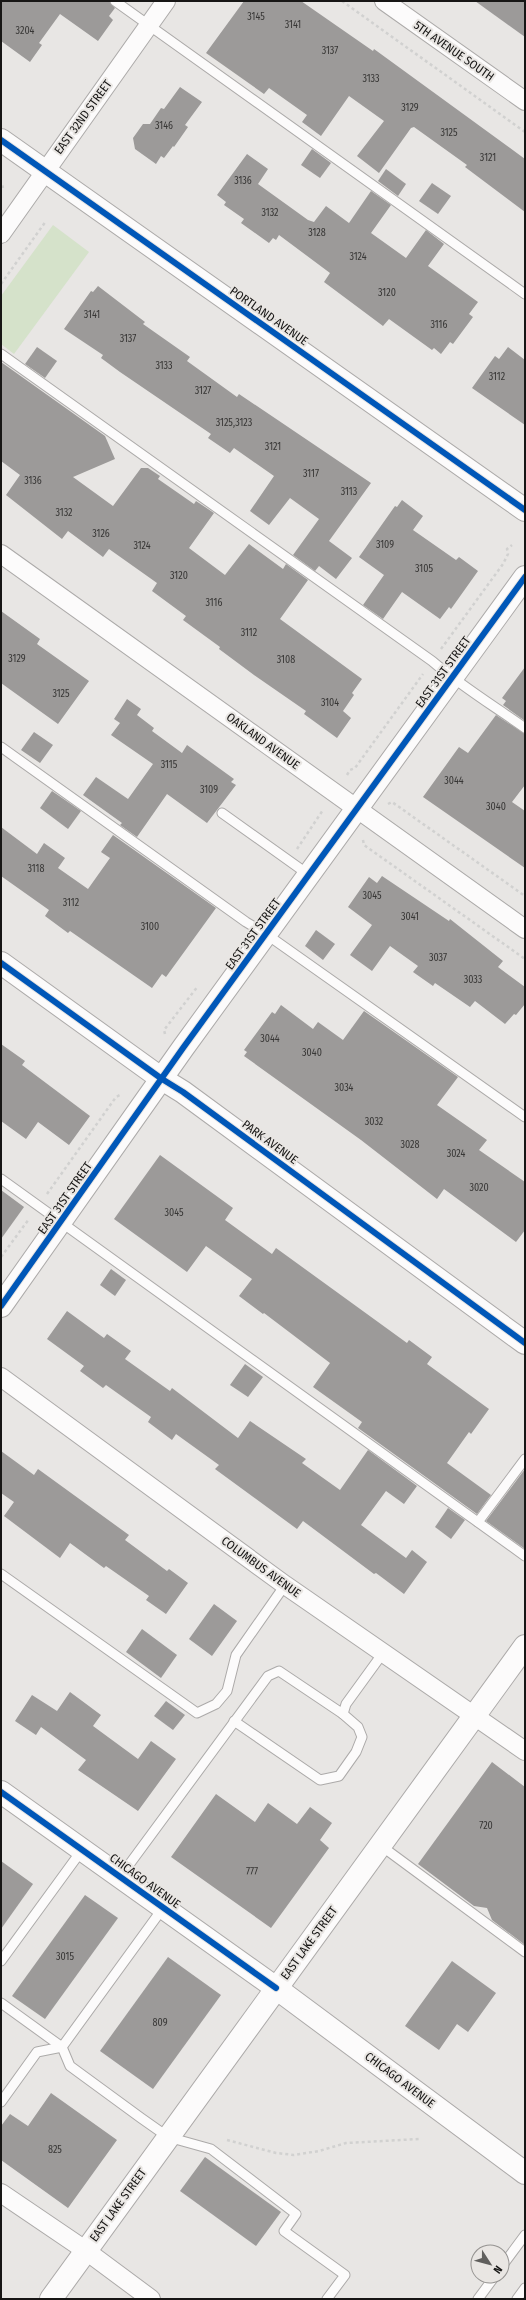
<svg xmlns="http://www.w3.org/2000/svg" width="526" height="2300" font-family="'Fira Sans Condensed',sans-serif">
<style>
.green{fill:#d5e2ca}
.building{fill:#9c9a99}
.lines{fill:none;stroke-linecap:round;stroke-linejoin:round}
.service-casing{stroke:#acaaa9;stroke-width:11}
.minor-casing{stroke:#acaaa9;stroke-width:20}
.tertiary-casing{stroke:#acaaa9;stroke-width:24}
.secondary-casing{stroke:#acaaa9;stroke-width:24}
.path{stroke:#d1d1d0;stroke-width:2.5;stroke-dasharray:3 3;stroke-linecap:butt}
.service{stroke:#fcfbfb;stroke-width:9}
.minor{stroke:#fcfbfb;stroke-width:18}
.tertiary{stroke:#fcfbfb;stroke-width:22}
.secondary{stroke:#fcfbfb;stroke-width:22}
.cycleway-casing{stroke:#e9e6e3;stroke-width:8}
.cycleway{stroke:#0057b8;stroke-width:6}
.labels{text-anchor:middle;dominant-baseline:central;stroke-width:4;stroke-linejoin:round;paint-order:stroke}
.number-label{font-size:10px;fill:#383736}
.street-label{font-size:12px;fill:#171615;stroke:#e9e6e3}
</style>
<rect width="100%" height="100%" fill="#e8e6e4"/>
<polygon class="green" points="53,225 89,252 14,354 1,344 1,296"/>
<g class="building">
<polygon points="1,1 109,1 115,8 109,16 113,20 98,41 60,14 39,43 42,45 30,62 1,41"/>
<polygon points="244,1 301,1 373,51 374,49 525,159 525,212 465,167 467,165 414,127 411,128 379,173 357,156 384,121 349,96 321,136 302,122 307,115 269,88 264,94 206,53"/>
<polygon points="475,1 525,1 525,37"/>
<polygon points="180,87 202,102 185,125 188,127 174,147 173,146 164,158 161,156 156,164 135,149 133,138 143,124 150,124 161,108 164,109"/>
<polygon points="312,149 331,163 320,178 301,165"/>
<polygon points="247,154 268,169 258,184 308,220 314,222 326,206 349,223 371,191 391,205 371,233 406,258 426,230 444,244 428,266 478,302 469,314 473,317 453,344 450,342 441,354 434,348 432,350 389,319 383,326 324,282 330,273 279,235 276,240 273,238 269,243 241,223 244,219 224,205 226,202 217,195"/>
<polygon points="386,169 406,184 398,196 378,181"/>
<polygon points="432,183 451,196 438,214 419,201"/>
<polygon points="98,286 145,322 143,324 190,357 187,361 237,397 239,394 371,483 329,541 352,558 336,579 319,566 315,571 293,555 319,519 290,498 269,525 250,511 274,476 234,448 230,453 208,438 211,434 120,372 101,358 103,355 64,329 91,291 93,292"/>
<polygon points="37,347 57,361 45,378 25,364"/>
<polygon points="508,347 525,360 525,425 472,388 495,356 499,359"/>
<polygon points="1,362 105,436 115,459 73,477 113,506 141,468 148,468 160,476 158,479 194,504 196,501 214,513 189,548 225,575 249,544 283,569 286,564 308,580 280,619 362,679 352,693 354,695 343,711 351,718 337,738 304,714 306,711 254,675 219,649 220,647 183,620 186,616 152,591 157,583 109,549 103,557 68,531 62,539 6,495 20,475 1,461"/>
<polygon points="402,500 423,516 413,530 456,560 459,557 478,571 451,609 449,607 440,619 402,592 383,619 363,605 384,575 359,557 395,506 397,507"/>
<polygon points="1,611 40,639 37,644 89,681 58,724 1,683"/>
<polygon points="525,667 525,721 503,705 506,701 502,698"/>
<polygon points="127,699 141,709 137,715 154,728 152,731 182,753 187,745 234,779 231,782 236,785 207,823 167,794 137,837 120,825 122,823 83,795 96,777 128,799 153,764 111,735 120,723 114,719"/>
<polygon points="496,715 525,734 525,785 512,802 525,811 525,868 423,797 459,747 468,753"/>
<polygon points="34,732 53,745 40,763 21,750"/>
<polygon points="52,791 81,811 68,829 40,808"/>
<polygon points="1,827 37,854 44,843 65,858 58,868 88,889 110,858 101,852 113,835 216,908 166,977 162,974 152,988 70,931 68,933 45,916 49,910 1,876"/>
<polygon points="382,876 449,921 450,919 503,961 498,967 525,987 525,1004 516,1015 514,1014 505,1024 475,1001 470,1007 435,983 433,986 413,972 418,966 390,946 372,971 350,955 372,925 348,907 369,877 377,883"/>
<polygon points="316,930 335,944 323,960 305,946"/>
<polygon points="281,1005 313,1029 318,1022 343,1040 364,1011 458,1077 437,1105 487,1140 479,1150 525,1182 525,1230 516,1242 444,1189 437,1199 361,1140 244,1056 247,1052 244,1050 272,1012 275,1014"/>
<polygon points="1,1044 25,1061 22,1065 90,1116 69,1145 38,1122 26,1139 1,1121"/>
<polygon points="160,1155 233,1208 225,1220 272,1254 276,1248 407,1343 409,1340 432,1357 427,1364 489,1409 471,1434 469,1432 447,1463 491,1495 477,1514 358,1428 362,1422 313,1387 330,1363 264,1313 263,1314 239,1296 252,1279 206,1246 187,1272 114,1219"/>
<polygon points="1,1190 24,1207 1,1239"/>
<polygon points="111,1269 126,1280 115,1296 100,1285"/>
<polygon points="67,1311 104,1338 107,1334 131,1351 125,1359 170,1391 172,1388 238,1438 250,1421 306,1459 302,1463 340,1490 368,1450 417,1486 404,1504 386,1491 361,1525 406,1558 412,1550 427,1562 404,1594 376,1573 374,1574 303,1521 297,1529 215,1469 219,1465 176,1434 172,1440 148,1422 151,1417 106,1385 103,1388 80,1371 84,1366 47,1339"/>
<polygon points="245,1364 263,1377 248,1397 230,1385"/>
<polygon points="1,1451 34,1475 38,1469 129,1535 125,1540 167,1571 169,1569 188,1583 166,1614 146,1600 149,1596 106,1566 104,1568 70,1543 60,1558 4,1516 14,1502 1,1493"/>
<polygon points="525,1469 525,1549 486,1521"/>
<polygon points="448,1508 465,1520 451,1539 435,1527"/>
<polygon points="214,1604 237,1621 212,1656 189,1639"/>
<polygon points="142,1629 177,1655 161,1678 126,1652"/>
<polygon points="70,1692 101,1715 93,1726 138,1759 151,1741 176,1759 138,1811 78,1770 86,1760 41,1727 36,1735 15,1721 32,1695 57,1711"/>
<polygon points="166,1701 185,1715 173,1730 154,1716"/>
<polygon points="492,1762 525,1787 525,1945 492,1920 487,1908 474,1906 418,1864"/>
<polygon points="216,1794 255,1822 268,1803 297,1824 310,1807 332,1823 320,1840 329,1848 271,1928 171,1857"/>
<polygon points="1,1861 33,1884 1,1929"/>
<polygon points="85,1895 118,1918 45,2019 12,1996"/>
<polygon points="168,1957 221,1995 153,2089 100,2051"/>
<polygon points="452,1961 496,1993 468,2032 457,2024 439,2050 405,2026"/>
<polygon points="51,2093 117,2140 68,2208 1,2160 1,2126 10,2114 28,2126"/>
<polygon points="205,2157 281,2212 256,2246 180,2191"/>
</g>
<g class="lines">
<g class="service-casing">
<g id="service">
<polyline points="115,1 525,294"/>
<path d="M1,354L432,661C461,686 494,706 525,728"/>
<polyline points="1,747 246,922 266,934 525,1117"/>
<polyline points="222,813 309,875"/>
<polyline points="1,1179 525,1556"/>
<polyline points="478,1522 525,1459"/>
<polyline points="1,1574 197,1713 216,1704 227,1691 236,1655 285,1585"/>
<polyline points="234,1721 320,1780 339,1776 356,1752 362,1737 358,1727 343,1714"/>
<polyline points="380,1845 525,1952"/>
<polyline points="120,1877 268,1676 279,1671 343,1714 346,1704 383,1653"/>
<polyline points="1,1961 82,1850"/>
<polyline points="1,2003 62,2047 163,1908"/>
<polyline points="1,2102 37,2052 62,2047 70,2066 141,2118 168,2137 211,2149 296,2214 284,2231 345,2275 327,2299"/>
<polyline points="502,2266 525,2235"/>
<polyline points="478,2299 495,2276"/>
<polyline points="517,2299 525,2288"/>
</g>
</g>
<g class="minor-casing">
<g id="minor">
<polyline points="384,1 525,101"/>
<polyline points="1,234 166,1"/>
<polyline points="1,554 525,929"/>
<polyline points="1,1377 285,1585 525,1751"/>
<polyline points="1,2193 85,2250 151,2299"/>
</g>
</g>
<g class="tertiary-casing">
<g id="tertiary">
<polyline points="1,140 525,510"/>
<polyline points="1,963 162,1079 183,1092 525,1343"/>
<polyline points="1,1306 183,1048 525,577"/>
<polyline points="1,1792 276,1988 525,2173"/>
</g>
</g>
<g class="secondary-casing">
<polyline id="secondary" points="51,2299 525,1646"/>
</g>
<g class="path">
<polyline points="342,1 525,132"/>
<polyline points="1,187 6,186"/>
<polyline points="1,284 46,221"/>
<polyline points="441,649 503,564 508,554 507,549 512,545"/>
<polyline points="347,775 350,770 355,768 423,674"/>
<polyline points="388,804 392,802 525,896"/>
<polyline points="363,840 364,845 525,959"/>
<polyline points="297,849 323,810"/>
<polyline points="165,1034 164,1030 198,986"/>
<polyline points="47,1194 116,1097 120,1095"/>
<polyline points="1,1257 29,1219"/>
<polyline points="227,2140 276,2153 294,2155 319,2151 346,2143 419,2139"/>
</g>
<use href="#service" class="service"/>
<use href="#minor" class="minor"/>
<use href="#tertiary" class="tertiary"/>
<use href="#secondary" class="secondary"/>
<g class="cycleway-casing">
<g id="cycleway">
<polyline points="1,140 525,510"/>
<polyline points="1,963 162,1079 183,1092 525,1343"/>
<polyline points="1,1306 183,1048 525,577"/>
<polyline points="1,1792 276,1988"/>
</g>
</g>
<use href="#cycleway" class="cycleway"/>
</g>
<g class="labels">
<g class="number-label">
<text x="256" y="17">3145</text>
<text x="293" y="25">3141</text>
<text x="25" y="31">3204</text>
<text x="330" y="51">3137</text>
<text x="371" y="79">3133</text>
<text x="410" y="108">3129</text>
<text x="164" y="126">3146</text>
<text x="449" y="133">3125</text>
<text x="488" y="158">3121</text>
<text x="243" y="181">3136</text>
<text x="270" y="213">3132</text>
<text x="317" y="233">3128</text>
<text x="358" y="257">3124</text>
<text x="387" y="293">3120</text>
<text x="92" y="315">3141</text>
<text x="439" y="325">3116</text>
<text x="128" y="339">3137</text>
<text x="164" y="366">3133</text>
<text x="497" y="377">3112</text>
<text x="203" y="391">3127</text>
<text x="234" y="423">3125,3123</text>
<text x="273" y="447">3121</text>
<text x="311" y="474">3117</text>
<text x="33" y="481">3136</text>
<text x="349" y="492">3113</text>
<text x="64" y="513">3132</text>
<text x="101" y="534">3126</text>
<text x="385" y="545">3109</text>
<text x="142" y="546">3124</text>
<text x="424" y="569">3105</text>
<text x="179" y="576">3120</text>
<text x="214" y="603">3116</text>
<text x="249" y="633">3112</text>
<text x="17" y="659">3129</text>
<text x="286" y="660">3108</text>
<text x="61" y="694">3125</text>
<text x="330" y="703">3104</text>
<text x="169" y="765">3115</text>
<text x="454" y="781">3044</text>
<text x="209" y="790">3109</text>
<text x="496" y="807">3040</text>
<text x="36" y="869">3118</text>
<text x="372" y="896">3045</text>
<text x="71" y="903">3112</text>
<text x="410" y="917">3041</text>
<text x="150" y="927">3100</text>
<text x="438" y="958">3037</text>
<text x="473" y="980">3033</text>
<text x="270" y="1039">3044</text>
<text x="312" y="1053">3040</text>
<text x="344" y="1088">3034</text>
<text x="374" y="1122">3032</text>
<text x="410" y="1145">3028</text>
<text x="456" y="1154">3024</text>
<text x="479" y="1188">3020</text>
<text x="174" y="1213">3045</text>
<text x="486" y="1826">720</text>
<text x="252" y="1872">777</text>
<text x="65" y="1957">3015</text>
<text x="160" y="2023">809</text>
<text x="55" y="2150">825</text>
</g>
<g class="street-label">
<text transform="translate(454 51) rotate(35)">5TH AVENUE SOUTH</text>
<text transform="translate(83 117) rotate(-54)">EAST 32ND STREET</text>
<text transform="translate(269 316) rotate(35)">PORTLAND AVENUE</text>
<text transform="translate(443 672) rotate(-54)">EAST 31ST STREET</text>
<text transform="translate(263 741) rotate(36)">OAKLAND AVENUE</text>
<text transform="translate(253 934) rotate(-54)">EAST 31ST STREET</text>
<text transform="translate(270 1142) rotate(36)">PARK AVENUE</text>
<text transform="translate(65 1198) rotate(-55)">EAST 31ST STREET</text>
<text transform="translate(261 1567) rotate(36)">COLUMBUS AVENUE</text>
<text transform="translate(145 1881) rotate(36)">CHICAGO AVENUE</text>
<text transform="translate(309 1943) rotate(-54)">EAST LAKE STREET</text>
<text transform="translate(400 2080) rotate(37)">CHICAGO AVENUE</text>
<text transform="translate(118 2205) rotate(-54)">EAST LAKE STREET</text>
</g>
</g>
<rect width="526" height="2300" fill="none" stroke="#171615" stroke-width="4"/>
<g transform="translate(490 2264) rotate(126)"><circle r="19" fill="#e9e6e3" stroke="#959391"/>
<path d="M0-3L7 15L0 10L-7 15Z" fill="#605f5d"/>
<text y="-6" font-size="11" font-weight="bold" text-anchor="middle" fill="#171615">N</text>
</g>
</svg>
